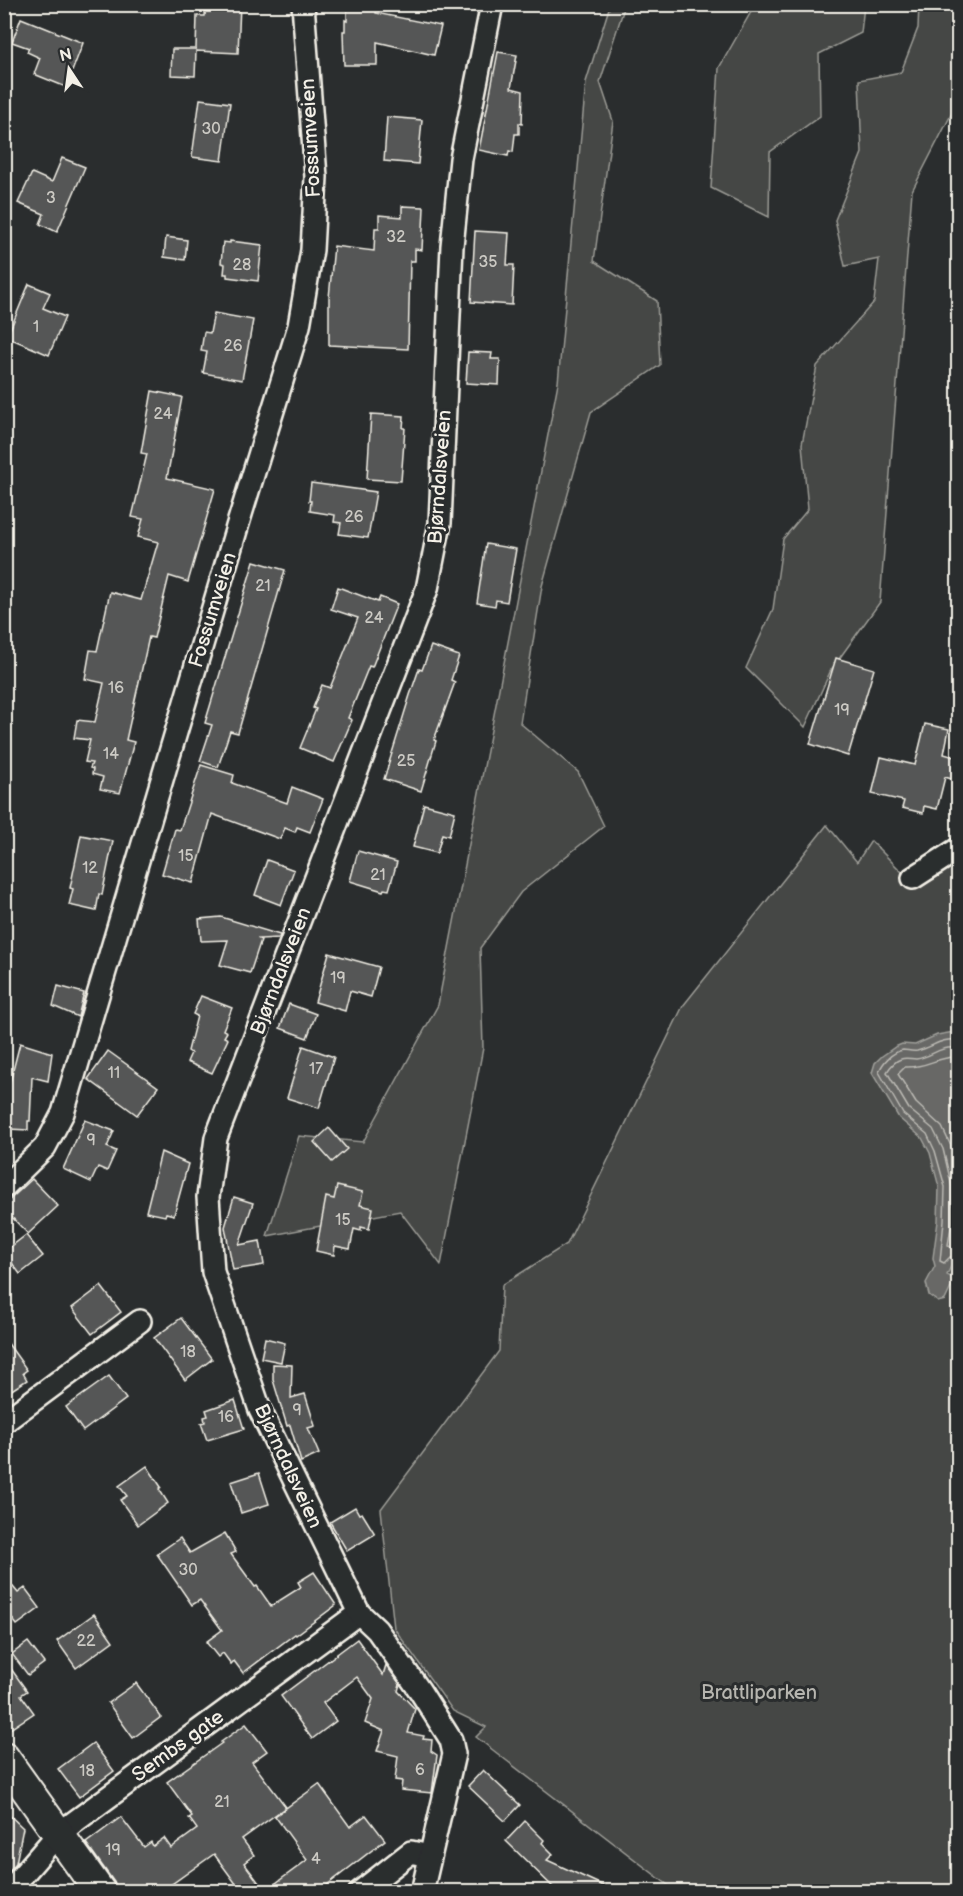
<svg xmlns="http://www.w3.org/2000/svg" width="963" height="1896" font-family="'Balsamiq Sans',sans-serif">
<style>
.green{fill:#444645;stroke:#9c9c96;stroke-width:1.5}
.water{fill:#676866;stroke:#9f9f9a;stroke-width:1.5}
.lines{fill:none;stroke-linecap:round;stroke-linejoin:round}
.shore{stroke:#bcbab4;stroke-width:1.5}
.building{fill:#555756;stroke:#f4f1e8;stroke-width:1.5}
.street-casing{stroke:#f4f1e8;stroke-width:26}
.secondary-casing{stroke:#f4f1e8;stroke-width:34}
.street{stroke:#2a2d2e;stroke-width:21}
.secondary{stroke:#2a2d2e;stroke-width:30}
.labels{text-anchor:middle;dominant-baseline:central;stroke-width:6;stroke-linejoin:round;paint-order:stroke}
.number-label{font-size:16px;fill:#cccac4}
.street-label{font-size:20px;fill:#f4f1e8;stroke:#2a2d2e}
.park-label{font-size:20px;fill:#b6b5af;stroke:#2a2d2e}
</style>
<rect width="100%" height="100%" fill="#2a2d2e"/>
<filter id="ink" filterUnits="userSpaceOnUse"><feTurbulence type="fractalNoise" baseFrequency=".0167" numOctaves="2"/><feDisplacementMap in="SourceGraphic" scale="12" xChannelSelector="R" yChannelSelector="G"/><feConvolveMatrix kernelMatrix="1 2 1 2 8 2 1 2 1" color-interpolation-filters="sRGB"/></filter>
<g filter="url(#ink)">
<g class="green">
<polygon points="610,5 625,5 600,82 613,121 594,261 657,301 660,365 591,412 542,586 520,723 578,772 604,826 521,892 480,948 483,1048 441,1265 400,1211 267,1236 299,1136 363,1142 438,1005 558,383 586,82"/>
<polygon points="755,5 864,5 861,33 819,54 820,116 770,152 769,217 711,188 719,68"/>
<polygon points="919,5 958,5 958,101 912,191 880,602 831,670 805,727 746,668 773,609 783,539 808,509 802,444 817,366 874,302 879,259 845,266 835,220 862,153 859,80 901,72 918,28"/>
<polygon points="827,825 857,862 871,841 903,873 958,837 958,1891 674,1891 673,1889 476,1737 486,1727 453,1711 394,1628 381,1509 499,1351 502,1285 567,1244 683,1006"/>
</g>
<polygon class="water" points="954,1032 958,1037 958,1260 953,1262 947,1275 955,1279 945,1300 938,1302 929,1295 926,1283 935,1266 933,1258 938,1221 939,1187 930,1153 922,1138 899,1118 872,1073 875,1063 882,1056 895,1047 902,1044 915,1045 937,1035"/>
<g class="lines">
<g class="shore">
<path d="M958,1040C940,1038 934,1047 917,1051C912,1052 907,1050 903,1050C892,1052 882,1063 879,1072L903,1114L927,1134L935,1151L945,1187L944,1221L940,1261L944,1263L950,1257L958,1255"/>
<path d="M958,1048C937,1046 933,1057 916,1059C911,1059 906,1057 901,1059C895,1061 890,1067 887,1072L909,1109L933,1129L943,1149L952,1187V1222L948,1245L951,1248L958,1247"/>
<path d="M958,1057C937,1056 928,1068 905,1067L898,1074L916,1103L942,1127L951,1146L958,1174"/>
</g>
</g>
<g class="building">
<polygon points="206,4 240,4 238,53 196,51 195,76 171,75 172,49 196,49 197,16 205,16"/>
<polygon points="347,4 376,4 376,13 441,26 434,55 377,42 377,65 344,65 343,31 345,31 345,20 347,21"/>
<polygon points="21,18 83,43 66,87 34,74 40,58 27,52 29,48 12,42"/>
<polygon points="498,52 517,55 511,88 523,91 522,124 519,123 519,134 515,134 513,152 509,151 508,156 479,150"/>
<polygon points="200,99 230,103 222,161 192,157"/>
<polygon points="387,117 422,120 418,164 384,161"/>
<polygon points="62,158 85,167 57,232 40,224 44,214 18,203 32,173 52,182"/>
<polygon points="402,206 424,207 422,250 415,249 415,261 410,261 408,349 329,345 329,298 334,246 374,251 375,228 379,228 379,215 402,217"/>
<polygon points="475,231 509,233 507,265 514,265 512,305 471,302"/>
<polygon points="166,237 187,240 185,260 164,257"/>
<polygon points="230,241 262,245 258,281 227,277 227,274 224,274 225,264 221,263 223,242 230,243"/>
<polygon points="29,284 50,293 43,308 65,317 49,355 7,337"/>
<polygon points="214,313 253,320 242,380 203,373 207,352 201,351 204,332 210,333"/>
<polygon points="468,352 492,353 491,359 500,359 499,385 466,383"/>
<polygon points="152,391 182,397 167,478 215,489 188,582 169,576 154,638 149,637 126,740 134,742 120,793 100,789 103,777 92,774 93,769 90,768 92,763 85,762 90,740 74,738 77,720 95,722 104,683 85,679 90,650 97,651 110,592 141,600 158,542 138,537 143,519 132,517 147,454 141,453"/>
<polygon points="371,414 404,416 403,428 405,428 401,481 367,479"/>
<polygon points="311,483 376,492 368,538 339,534 341,523 334,522 335,515 310,511 311,501 309,501"/>
<polygon points="486,544 516,549 507,602 496,600 495,606 477,603"/>
<polygon points="254,561 285,570 238,733 230,731 218,767 200,761 212,725 205,723"/>
<polygon points="338,587 378,602 380,597 397,604 372,667 369,666 348,718 352,720 334,762 300,748 316,709 313,708 322,685 330,688 358,618 331,609"/>
<polygon points="431,646 459,656 451,680 455,682 434,740 436,741 421,791 384,779 410,695 419,669 422,670"/>
<polygon points="836,658 874,669 848,756 810,744"/>
<polygon points="925,724 949,729 944,754 958,758 958,781 945,777 937,809 924,806 923,813 902,808 904,801 872,794 881,757 915,765"/>
<polygon points="201,765 234,775 232,783 287,803 292,787 323,799 310,832 297,827 295,832 285,828 280,839 212,814 193,883 162,874 175,829 180,830"/>
<polygon points="424,804 455,812 449,836 442,834 437,853 413,847"/>
<polygon points="81,835 113,841 102,895 99,894 96,911 69,905 73,889 70,888"/>
<polygon points="358,851 397,862 389,890 384,889 383,891 350,881"/>
<polygon points="267,860 294,870 281,905 255,895"/>
<polygon points="221,917 280,935 279,938 259,939 261,940 250,973 220,965 228,940 201,941 199,919"/>
<polygon points="329,953 379,967 371,997 350,991 345,1011 315,1002"/>
<polygon points="58,986 84,993 78,1017 53,1006"/>
<polygon points="201,996 232,1008 223,1030 227,1032 224,1037 228,1039 212,1073 187,1062 191,1053 188,1051 197,1016 193,1014"/>
<polygon points="289,1004 316,1014 307,1038 280,1028"/>
<polygon points="20,1043 52,1053 48,1081 32,1077 30,1121 28,1121 28,1130 9,1129 10,1120 7,1120 9,1086"/>
<polygon points="303,1046 334,1057 319,1108 287,1098"/>
<polygon points="108,1051 158,1087 137,1115 88,1079"/>
<polygon points="85,1120 114,1131 107,1147 116,1151 107,1171 98,1167 91,1182 63,1169"/>
<polygon points="329,1128 347,1149 332,1162 314,1142"/>
<polygon points="161,1152 188,1164 174,1215 166,1213 165,1216 146,1212"/>
<polygon points="32,1179 58,1206 28,1234 4,1209 4,1205"/>
<polygon points="337,1186 363,1192 360,1205 373,1208 369,1229 361,1227 361,1231 354,1229 350,1249 335,1246 334,1255 316,1251 326,1197 334,1199"/>
<polygon points="234,1197 253,1203 239,1245 260,1241 264,1265 233,1270 225,1227"/>
<polygon points="26,1235 43,1256 20,1274 4,1252"/>
<polygon points="101,1286 121,1312 92,1334 72,1308"/>
<polygon points="181,1318 212,1359 185,1380 154,1338"/>
<polygon points="4,1338 27,1370 23,1373 27,1380 4,1395"/>
<polygon points="265,1338 285,1343 281,1362 261,1358"/>
<polygon points="273,1364 292,1365 291,1398 305,1394 315,1426 308,1428 319,1454 301,1462 290,1425 287,1426 273,1380"/>
<polygon points="109,1376 126,1399 83,1431 66,1407"/>
<polygon points="235,1400 244,1429 207,1440 201,1423 205,1422 204,1417 208,1416 206,1410"/>
<polygon points="147,1466 161,1487 159,1489 168,1503 138,1525 120,1500 127,1496 119,1486"/>
<polygon points="259,1473 269,1504 241,1513 231,1482"/>
<polygon points="355,1507 359,1514 362,1513 375,1534 347,1551 330,1522"/>
<polygon points="225,1533 236,1552 231,1554 255,1587 257,1586 271,1606 301,1587 298,1582 314,1572 336,1605 296,1635 295,1634 243,1673 234,1661 231,1664 223,1653 218,1657 206,1642 222,1630 200,1600 192,1605 157,1554 180,1538 190,1553"/>
<polygon points="4,1576 18,1593 25,1588 40,1608 17,1625 4,1608"/>
<polygon points="94,1614 113,1641 76,1668 57,1641"/>
<polygon points="357,1639 383,1675 386,1665 400,1684 398,1691 415,1709 408,1733 424,1736 423,1739 432,1740 431,1751 437,1755 432,1793 401,1790 402,1781 395,1780 398,1756 377,1751 384,1731 365,1723 373,1699 357,1677 323,1703 336,1721 312,1739 281,1696"/>
<polygon points="28,1642 44,1663 28,1675 12,1654"/>
<polygon points="4,1659 27,1691 21,1695 34,1713 4,1733"/>
<polygon points="136,1683 161,1717 133,1738 108,1703"/>
<polygon points="246,1724 267,1751 252,1762 286,1807 242,1839 254,1855 244,1863 265,1891 307,1860 275,1816 319,1784 350,1827 366,1815 385,1840 318,1892 242,1892 214,1854 172,1884 177,1892 121,1892 86,1843 121,1817 144,1847 151,1842 153,1846 164,1838 171,1848 197,1829 189,1818 192,1816 167,1782 222,1743 221,1742"/>
<polygon points="93,1743 114,1771 79,1797 58,1769"/>
<polygon points="483,1770 520,1805 505,1821 468,1786"/>
<polygon points="4,1810 23,1828 16,1863 5,1876"/>
<polygon points="525,1821 544,1840 542,1843 553,1854 547,1860 617,1892 558,1892 506,1841"/>
</g>
<g class="lines">
<g class="street-casing">
<g id="street">
<polyline points="913,878 958,849"/>
<polyline points="4,1187 45,1147 63,1113 237,527 299,326 312,250 316,177 303,4"/>
<polyline points="4,1422 140,1321"/>
<polyline points="8,1892 58,1834 359,1613"/>
<polyline points="360,1892 411,1852 430,1856"/>
<polyline points="422,1892 454,1754 451,1740 420,1691 377,1630 359,1613 260,1410 213,1272 208,1197 216,1138 427,589 440,523 452,246 461,159 492,4"/>
</g>
</g>
<g class="secondary-casing">
<polyline id="secondary" points="4,1758 100,1892"/>
</g>
<use href="#street" class="street"/>
<use href="#secondary" class="secondary"/>
</g>
</g>
<g class="labels">
<g class="number-label">
<text x="211" y="129">30</text>
<text x="51" y="198">3</text>
<text x="396" y="237">32</text>
<text x="488" y="262">35</text>
<text x="242" y="265">28</text>
<text x="36" y="327">1</text>
<text x="233" y="346">26</text>
<text x="163" y="414">24</text>
<text x="354" y="517">26</text>
<text x="263" y="586">21</text>
<text x="374" y="618">24</text>
<text x="116" y="688">16</text>
<text x="842" y="710">19</text>
<text x="111" y="754">14</text>
<text x="406" y="761">25</text>
<text x="186" y="856">15</text>
<text x="90" y="868">12</text>
<text x="378" y="875">21</text>
<text x="338" y="978">19</text>
<text x="316" y="1069">17</text>
<text x="114" y="1073">11</text>
<text x="91" y="1140">9</text>
<text x="343" y="1220">15</text>
<text x="188" y="1352">18</text>
<text x="297" y="1410">9</text>
<text x="226" y="1417">16</text>
<text x="188" y="1570">30</text>
<text x="86" y="1641">22</text>
<text x="420" y="1770">6</text>
<text x="87" y="1771">18</text>
<text x="222" y="1802">21</text>
<text x="113" y="1850">19</text>
<text x="316" y="1859">4</text>
</g>
<g class="street-label">
<text transform="translate(311 138) rotate(-93)">Fossumveien</text>
<text transform="translate(440 477) rotate(-86)">Bjørndalsveien</text>
<text transform="translate(213 610) rotate(-73)">Fossumveien</text>
<text transform="translate(281 971) rotate(-69)">Bjørndalsveien</text>
<text transform="translate(288 1466) rotate(65)">Bjørndalsveien</text>
<text transform="translate(178 1746) rotate(-36)">Sembs gate</text>
</g>
<g class="park-label">
<text x="759" y="1693">Brattliparken</text>
</g>
</g>
<rect width="963" height="1896" fill="none" stroke="#2a2d2e" stroke-width="24"/>
<rect x="12" y="12" width="939" height="1872" fill="none" stroke="#f4f1e8" stroke-width="2" filter="url(#ink)"/>
<g transform="translate(69 69) rotate(347)" stroke="#2a2d2e" stroke-width="4.5" paint-order="stroke">
<path d="M0-4.5L10 22L0 15L-10 22Z" fill="#f4f1e8"/>
<text y="-9" font-size="16" font-weight="bold" text-anchor="middle" fill="#f4f1e8">N</text>
</g>
</svg>
